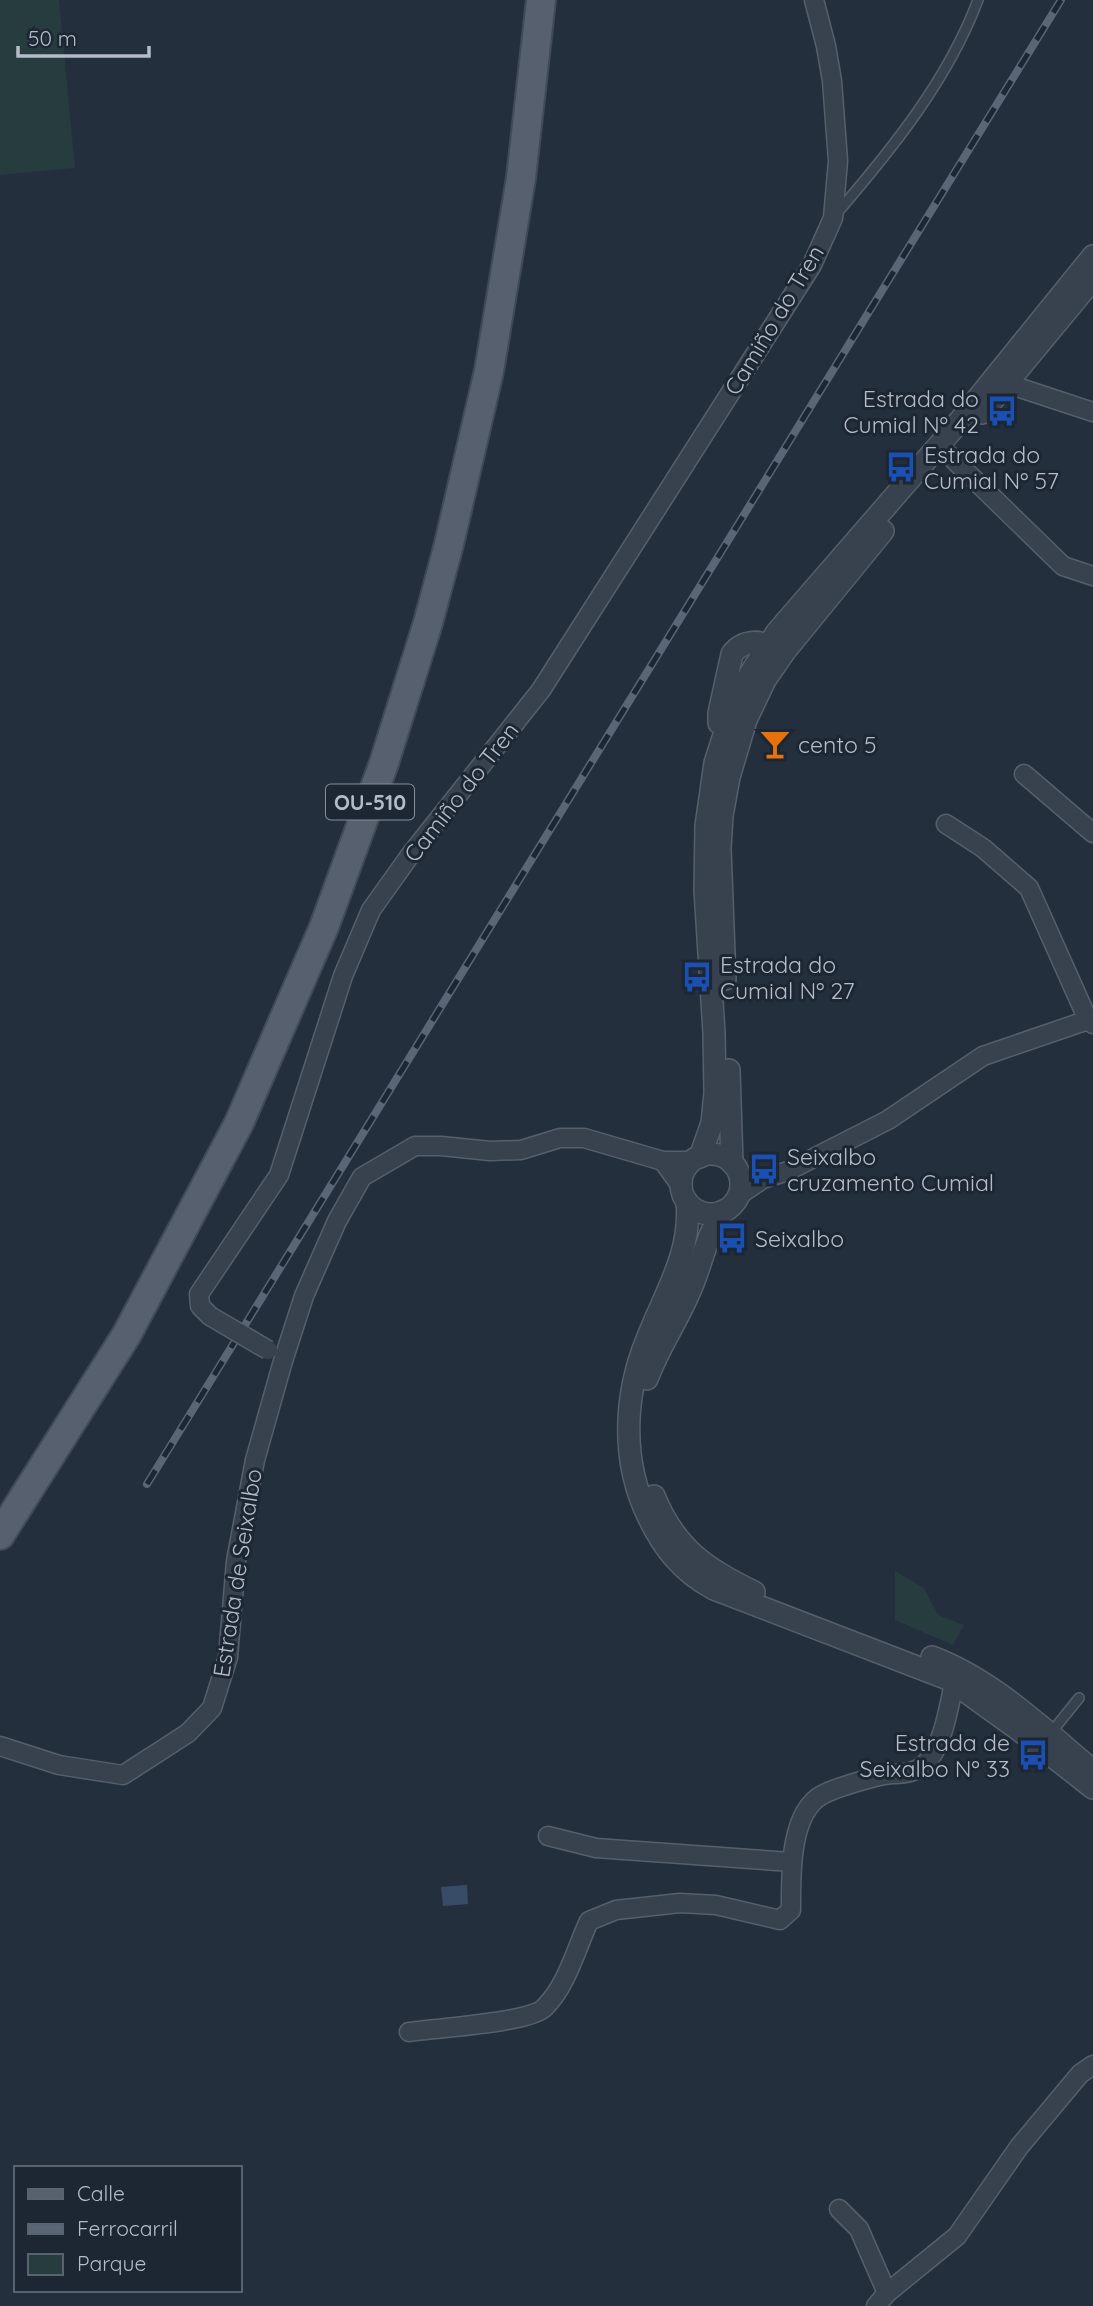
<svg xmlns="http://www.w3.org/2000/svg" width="1093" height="2306" font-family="Quicksand,sans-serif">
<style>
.green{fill:#263c3f}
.water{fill:#394c67}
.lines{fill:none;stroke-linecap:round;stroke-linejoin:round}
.service-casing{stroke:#565f6c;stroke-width:12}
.minor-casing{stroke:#565f6c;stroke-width:21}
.tertiary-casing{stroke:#565f6c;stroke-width:24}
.primary-casing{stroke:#414a57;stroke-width:32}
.service{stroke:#38414e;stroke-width:9}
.minor{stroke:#38414e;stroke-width:18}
.tertiary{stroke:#38414e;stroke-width:21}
.primary{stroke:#56606e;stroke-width:28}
.rail-casing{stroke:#5a6575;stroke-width:8}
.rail{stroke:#1d2633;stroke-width:5;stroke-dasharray:16;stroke-linecap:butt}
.minor-bridge-casing{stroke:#565f6c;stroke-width:21;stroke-linecap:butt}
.minor-bridge{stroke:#38414e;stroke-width:18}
.labels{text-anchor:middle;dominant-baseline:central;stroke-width:6;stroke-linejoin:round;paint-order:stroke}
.shield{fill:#1d2633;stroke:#878f9c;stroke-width:2}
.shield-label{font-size:21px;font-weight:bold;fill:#b4bcc9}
.street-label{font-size:23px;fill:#b4bcc9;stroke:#1d2633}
.poi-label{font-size:23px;fill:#b4bcc9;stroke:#1d2633;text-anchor:start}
</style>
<rect width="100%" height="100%" fill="#242f3e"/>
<g class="green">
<polygon points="0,0 59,0 75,168 0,175"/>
<polygon points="895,1571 924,1588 938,1615 964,1625 953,1645 895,1620"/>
</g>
<polygon class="water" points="467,1885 468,1904 443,1906 441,1887"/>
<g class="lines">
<g class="service-casing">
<g id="service">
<path d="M837,213C892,149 948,80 978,0"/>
<polyline points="1050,1734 1079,1698"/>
</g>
</g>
<g class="minor-casing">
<g id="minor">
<polyline points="1008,384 1093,412"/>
<polyline points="948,454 1063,566 1093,576"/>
<polyline points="1024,774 1093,833"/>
<polyline points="946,824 983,848 1029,888 1088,1020"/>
<polyline points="663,1161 681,1186"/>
<polyline points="739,1195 763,1179 788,1171 888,1120 983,1056 1088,1020 1093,1024"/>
<polyline points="210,1316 200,1306 199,1294 279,1175 343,976 371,910 411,854 541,690 812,265 833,218 838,161 832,81 826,46 814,0"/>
<polyline points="0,1746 59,1765 123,1775 188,1733 212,1708 228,1657 236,1561 255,1460 283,1361 304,1296 337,1221 362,1177 415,1146 441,1146 490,1151 521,1150 560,1138 584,1138 663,1161 692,1161"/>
<polyline points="548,1836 596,1848 791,1862"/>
<path d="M409,2032C435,2028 531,2023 545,2007C567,1985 576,1949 589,1921L616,1910L680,1903L716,1905L780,1920L791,1910C791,1877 789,1813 822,1795C836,1787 864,1780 879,1776C895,1772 911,1777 925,1764C943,1747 949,1706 954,1683"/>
<polyline points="839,2209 859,2229 887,2293"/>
<polyline points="876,2306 887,2293 957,2236 1019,2147 1080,2074 1093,2065"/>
</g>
</g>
<g class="tertiary-casing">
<g id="tertiary">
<polyline points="982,413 1093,279"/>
<path d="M719,723V713L732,654C742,641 763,637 773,652"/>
<polyline points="725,979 720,848 722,816 729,777 746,720 765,680 785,651 883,531"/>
<polyline points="729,1070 732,1163"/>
<circle cx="711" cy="1184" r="30"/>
<polyline points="700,1157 712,1123 715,1093 714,1033 705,890 706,826 715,763 732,710 750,674 777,632 953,429 1093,256"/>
<path d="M687,1202C692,1252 665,1293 647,1339C624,1395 621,1460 648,1516C663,1548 682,1572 714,1589L948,1679L1019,1730L1093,1788"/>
<path d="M647,1379C659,1346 679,1319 692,1286C703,1260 706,1236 723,1211"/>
<path d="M654,1496C675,1548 706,1569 754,1592"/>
<path d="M932,1657C993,1680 1042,1728 1091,1769"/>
</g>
</g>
<g class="primary-casing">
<polyline id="primary" points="0,1535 127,1334 239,1123 324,927 384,763 428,623 449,544 489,371 521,178 541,0"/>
</g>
<use href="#service" class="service"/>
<use href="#minor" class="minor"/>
<use href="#tertiary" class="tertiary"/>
<use href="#primary" class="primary"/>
<g class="rail-casing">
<polyline id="rail" points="147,1484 1061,0"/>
</g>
<use href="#rail" class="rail"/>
<g class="minor-bridge-casing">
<polyline id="minor-bridge" points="210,1316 268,1350"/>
</g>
<use href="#minor-bridge" class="minor-bridge"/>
</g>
<defs>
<g id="bus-bare" transform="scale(2.415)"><path d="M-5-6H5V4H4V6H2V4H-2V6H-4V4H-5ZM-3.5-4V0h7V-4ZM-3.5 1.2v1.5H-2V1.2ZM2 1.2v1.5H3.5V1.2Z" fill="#1a4fb4" stroke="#1d2633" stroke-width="2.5" paint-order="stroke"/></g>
<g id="bar-bare" transform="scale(2.415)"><path d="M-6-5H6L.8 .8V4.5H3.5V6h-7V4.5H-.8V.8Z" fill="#e8710a" stroke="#1d2633" stroke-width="2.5" paint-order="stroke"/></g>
</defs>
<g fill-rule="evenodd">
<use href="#bus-bare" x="1002" y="411"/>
<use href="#bus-bare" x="901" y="467"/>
<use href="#bar-bare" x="775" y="744"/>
<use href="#bus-bare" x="697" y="977"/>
<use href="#bus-bare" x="764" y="1169"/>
<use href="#bus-bare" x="732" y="1238"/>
<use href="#bus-bare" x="1033" y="1755"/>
</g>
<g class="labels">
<rect class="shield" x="326" y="784.5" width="88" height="35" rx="5"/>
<g class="shield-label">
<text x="370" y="802">OU-510</text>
</g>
<g class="street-label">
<text transform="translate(774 320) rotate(-59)">Camiño do Tren</text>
<text transform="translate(461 792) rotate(-52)">Camiño do Tren</text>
<text transform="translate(237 1573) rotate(-81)">Estrada de Seixalbo</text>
</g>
<g class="poi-label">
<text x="979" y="398" text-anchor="end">Estrada do<tspan x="979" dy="26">Cumial Nº 42</tspan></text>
<text x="924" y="454">Estrada do<tspan x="924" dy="26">Cumial Nº 57</tspan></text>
<text x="798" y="744">cento 5</text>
<text x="720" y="964">Estrada do<tspan x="720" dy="26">Cumial Nº 27</tspan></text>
<text x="787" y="1156">Seixalbo<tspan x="787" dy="26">cruzamento Cumial</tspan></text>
<text x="755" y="1238">Seixalbo</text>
<text x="1010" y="1742" text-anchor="end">Estrada de<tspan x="1010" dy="26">Seixalbo Nº 33</tspan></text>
</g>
</g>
<rect x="14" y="2166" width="228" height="126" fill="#1d2633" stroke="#59626f" stroke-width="2"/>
<rect x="28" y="2189" width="35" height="10" fill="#56606e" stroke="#59626f" stroke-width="2"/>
<text x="77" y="2201" font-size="21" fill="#b4bcc9">Calle</text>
<rect x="28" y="2224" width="35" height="10" fill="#5a6575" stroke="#59626f" stroke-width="2"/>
<text x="77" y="2236" font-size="21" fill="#b4bcc9">Ferrocarril</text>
<rect x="28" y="2254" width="35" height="21" fill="#263c3f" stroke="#59626f" stroke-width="2"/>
<text x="77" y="2271" font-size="21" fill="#b4bcc9">Parque</text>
<path d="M18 46v10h131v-10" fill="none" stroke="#b4bcc9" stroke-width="3.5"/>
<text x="28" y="46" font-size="21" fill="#b4bcc9" stroke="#1d2633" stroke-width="5" paint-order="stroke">50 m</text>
</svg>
